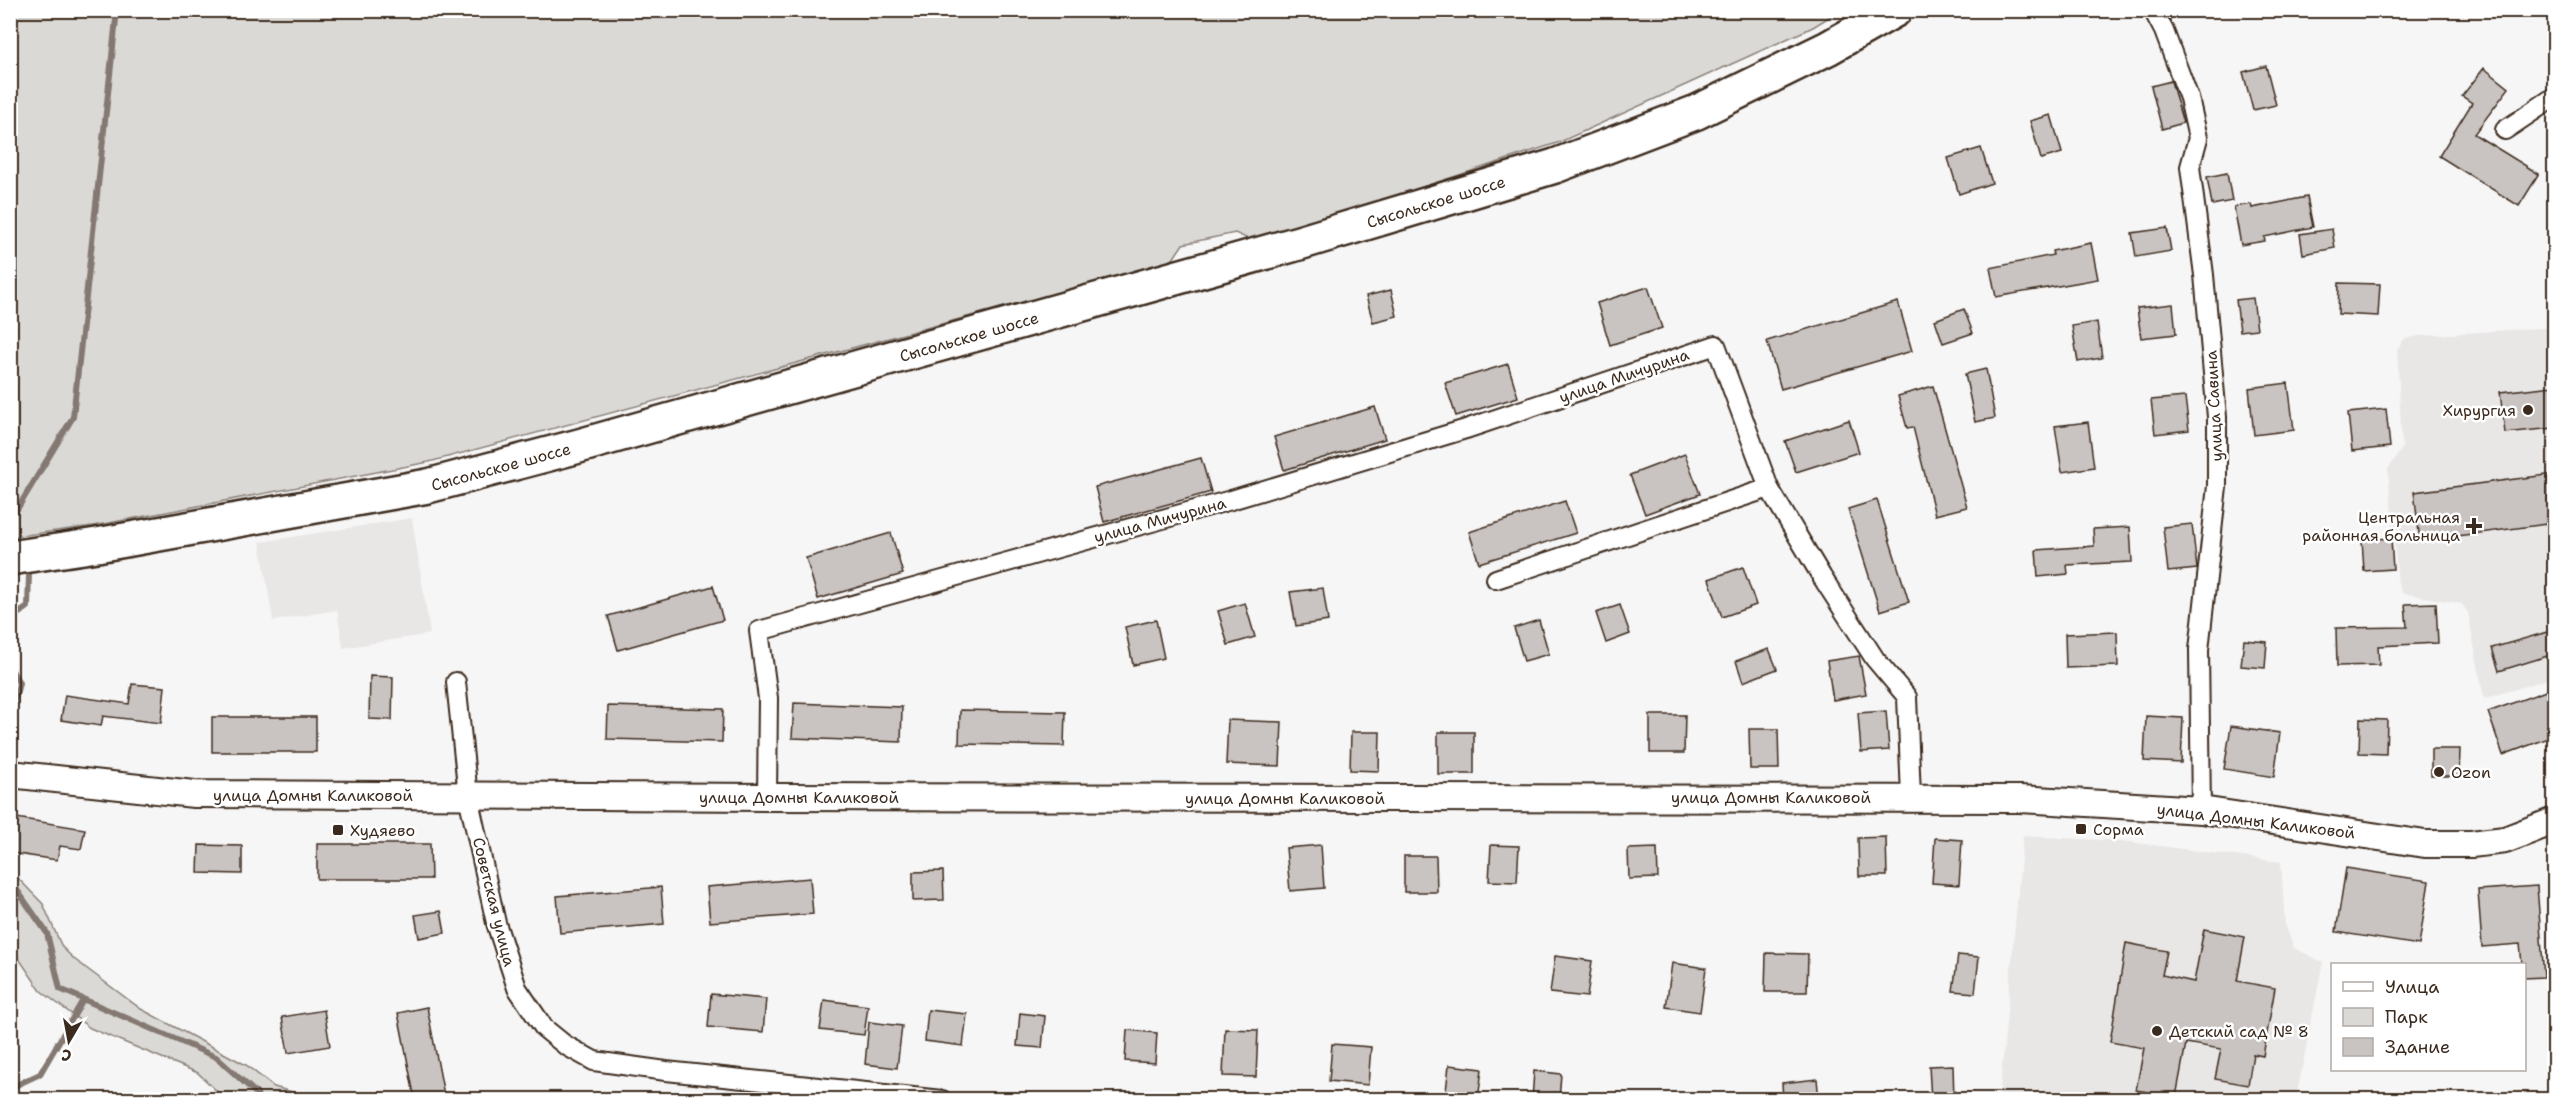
<svg xmlns="http://www.w3.org/2000/svg" width="2565" height="1110" font-family="'Shantell Sans',sans-serif">
<style>
.built{fill:#e9e7e6}
.green{fill:#dbd9d6;stroke:#8b827a;stroke-width:1.5}
.lines{fill:none;stroke-linecap:round;stroke-linejoin:round}
.stream{stroke:#847972;stroke-width:6}
.building{fill:#c9c3c1;stroke:#3b2a1e;stroke-width:1.5}
.street-casing{stroke:#3b2a1e;stroke-width:22}
.secondary-casing{stroke:#3b2a1e;stroke-width:30}
.highway-casing{stroke:#3b2a1e;stroke-width:38}
.street{stroke:#fff;stroke-width:18}
.secondary{stroke:#fff;stroke-width:26}
.highway{stroke:#fff;stroke-width:33}
.poi-dot{fill:#3b2a1e;stroke:#fff;stroke-width:2}
.labels{text-anchor:middle;dominant-baseline:central;stroke-width:5;stroke-linejoin:round;paint-order:stroke}
.street-label{font-size:16px;fill:#3b2a1e;stroke:#fff}
.poi-label{font-size:16px;fill:#3b2a1e;stroke:#fff;text-anchor:start}
</style>
<rect width="100%" height="100%" fill="#f7f6f6"/>
<filter id="ink" filterUnits="userSpaceOnUse"><feTurbulence type="fractalNoise" baseFrequency=".0167" numOctaves="2"/><feDisplacementMap in="SourceGraphic" scale="12" xChannelSelector="R" yChannelSelector="G"/><feConvolveMatrix kernelMatrix="1 2 1 2 8 2 1 2 1" color-interpolation-filters="sRGB"/></filter>
<g filter="url(#ink)">
<g class="built">
<polygon points="2554,327 2554,677 2484,699 2468,613 2462,604 2402,593 2398,584 2388,469 2402,448 2397,349 2404,339 2419,336"/>
<polygon points="412,518 430,634 343,648 337,610 273,621 260,542"/>
<polygon points="2023,836 2122,841 2281,862 2285,924 2294,948 2323,962 2296,1099 1999,1100"/>
</g>
<g class="green">
<polygon points="10,11 1839,11 1813,27 1560,142 1255,242 1235,233 1183,244 1171,262 429,462 93,526 11,537"/>
<polygon points="10,870 43,904 62,947 74,959 141,1009 246,1065 274,1087 318,1099 225,1099 198,1073 90,1028 41,991 11,947"/>
</g>
<g class="lines">
<g class="stream">
<polyline points="16,511 73,417 117,10"/>
<polyline points="10,619 28,607 29,573"/>
<polyline points="10,667 19,683 14,703 10,706"/>
<polyline points="10,880 47,933 60,989 216,1057 257,1094 259,1100"/>
<polyline points="10,1088 40,1074 83,1000"/>
</g>
</g>
<g class="building">
<polygon points="2266,66 2276,105 2253,110 2243,72"/>
<polygon points="2484,68 2509,88 2474,134 2539,174 2519,206 2439,156 2472,103 2462,96"/>
<polygon points="2171,81 2183,123 2162,129 2151,86"/>
<polygon points="2051,115 2062,153 2041,159 2030,121"/>
<polygon points="1981,148 1992,183 1959,194 1948,158"/>
<polygon points="2227,173 2232,201 2212,205 2207,177"/>
<polygon points="2307,197 2313,227 2264,237 2265,241 2241,245 2234,207 2251,204 2252,208"/>
<polygon points="2167,228 2171,251 2136,257 2132,233"/>
<polygon points="2332,229 2335,248 2303,254 2300,234"/>
<polygon points="2091,243 2098,279 1996,297 1990,268 2053,255 2052,251"/>
<polygon points="2339,283 2380,284 2378,316 2338,314"/>
<polygon points="1648,287 1662,328 1610,345 1597,303"/>
<polygon points="1391,290 1397,316 1373,322 1366,296"/>
<polygon points="2253,298 2257,329 2240,331 2236,300"/>
<polygon points="1898,302 1912,351 1781,389 1767,341"/>
<polygon points="2173,304 2176,334 2141,338 2137,308"/>
<polygon points="1964,309 1973,333 1943,343 1935,320"/>
<polygon points="2097,322 2102,358 2078,362 2072,326"/>
<polygon points="1508,364 1518,397 1456,416 1445,383"/>
<polygon points="1986,369 1995,418 1975,422 1965,374"/>
<polygon points="2288,383 2294,430 2254,435 2249,388"/>
<polygon points="1933,386 1967,507 1935,515 1913,427 1907,428 1898,396"/>
<polygon points="2554,386 2554,428 2505,433 2500,392"/>
<polygon points="2185,397 2189,430 2155,434 2151,400"/>
<polygon points="1375,407 1385,439 1284,470 1274,437"/>
<polygon points="2386,409 2390,447 2352,451 2348,413"/>
<polygon points="1849,420 1859,452 1796,472 1785,441"/>
<polygon points="2088,422 2094,467 2062,472 2055,426"/>
<polygon points="1685,454 1700,494 1645,514 1630,475"/>
<polygon points="1201,458 1211,492 1104,522 1095,487"/>
<polygon points="2554,474 2554,523 2420,541 2414,492"/>
<polygon points="1877,500 1909,602 1880,611 1848,509"/>
<polygon points="1565,501 1576,533 1479,563 1469,532"/>
<polygon points="2192,524 2197,569 2168,572 2163,527"/>
<polygon points="2130,527 2132,562 2067,565 2068,574 2038,577 2036,550 2094,546 2093,529"/>
<polygon points="891,533 903,574 818,599 806,558"/>
<polygon points="2391,538 2393,569 2364,571 2362,540"/>
<polygon points="1743,567 1756,605 1722,617 1709,579"/>
<polygon points="713,586 723,620 618,650 608,616"/>
<polygon points="1323,588 1328,621 1296,626 1290,592"/>
<polygon points="1245,603 1255,637 1228,645 1218,611"/>
<polygon points="2436,603 2438,643 2378,646 2379,665 2337,666 2336,628 2407,627 2405,604"/>
<polygon points="1620,605 1630,634 1606,643 1596,613"/>
<polygon points="1156,620 1164,658 1133,665 1125,627"/>
<polygon points="1539,620 1549,654 1524,661 1514,628"/>
<polygon points="2554,630 2554,654 2499,671 2492,648"/>
<polygon points="2117,632 2118,666 2066,668 2065,634"/>
<polygon points="2244,640 2267,642 2265,668 2241,666"/>
<polygon points="1769,649 1777,669 1743,682 1736,661"/>
<polygon points="1859,656 1866,694 1833,700 1827,661"/>
<polygon points="370,676 393,677 392,720 369,719"/>
<polygon points="132,684 165,687 161,723 103,716 101,726 61,720 65,695 129,704"/>
<polygon points="2554,688 2554,736 2503,755 2488,712"/>
<polygon points="794,703 902,707 901,742 792,738"/>
<polygon points="608,706 723,709 722,742 607,739"/>
<polygon points="960,710 1065,712 1064,746 959,744"/>
<polygon points="1886,711 1889,750 1861,752 1858,713"/>
<polygon points="1650,715 1685,715 1684,753 1650,753"/>
<polygon points="2146,716 2183,718 2181,763 2144,761"/>
<rect x="212" y="717" width="104" height="35"/>
<polygon points="2360,719 2387,720 2386,754 2359,753"/>
<polygon points="1228,720 1282,722 1280,766 1226,764"/>
<polygon points="2231,726 2280,733 2274,777 2224,769"/>
<polygon points="1749,729 1778,729 1779,769 1750,769"/>
<polygon points="1351,732 1380,732 1379,771 1350,770"/>
<rect x="1438" y="732" width="36" height="42"/>
<polygon points="2431,749 2460,749 2459,776 2431,776"/>
<polygon points="10,817 85,829 81,849 60,846 57,860 11,853 13,842 10,842"/>
<polygon points="1886,837 1887,876 1859,876 1858,838"/>
<polygon points="1935,838 1962,840 1959,885 1932,883"/>
<polygon points="317,844 430,844 431,879 317,879"/>
<polygon points="199,845 242,846 242,874 198,873"/>
<polygon points="1321,845 1324,888 1290,891 1286,848"/>
<polygon points="1491,845 1519,846 1517,882 1489,881"/>
<polygon points="1657,848 1658,878 1629,879 1628,849"/>
<polygon points="1404,856 1436,856 1437,892 1404,892"/>
<polygon points="2346,868 2429,881 2419,945 2336,932"/>
<polygon points="943,871 944,900 913,901 913,872"/>
<polygon points="810,878 813,914 710,922 707,887"/>
<polygon points="2537,886 2544,977 2524,978 2524,964 2522,964 2520,944 2482,947 2478,890"/>
<polygon points="661,887 664,924 560,933 557,896"/>
<polygon points="441,911 445,933 419,938 415,915"/>
<polygon points="2204,929 2245,937 2237,981 2275,988 2263,1056 2253,1054 2248,1085 2215,1079 2221,1049 2186,1043 2176,1097 2136,1090 2144,1048 2110,1042 2126,943 2167,951 2162,975 2194,982"/>
<polygon points="1766,953 1808,954 1807,992 1765,992"/>
<polygon points="1958,955 1979,957 1975,993 1953,991"/>
<polygon points="1555,956 1592,961 1587,997 1550,993"/>
<polygon points="1672,963 1706,968 1700,1012 1666,1007"/>
<polygon points="711,994 766,999 763,1032 708,1027"/>
<polygon points="824,1000 868,1006 864,1035 820,1030"/>
<polygon points="427,1007 445,1100 415,1100 398,1013"/>
<polygon points="324,1010 330,1046 288,1053 282,1017"/>
<polygon points="928,1010 967,1014 963,1046 925,1041"/>
<polygon points="1020,1013 1045,1016 1042,1048 1017,1046"/>
<polygon points="869,1022 902,1026 897,1068 865,1064"/>
<polygon points="1225,1029 1258,1030 1256,1077 1223,1076"/>
<polygon points="1127,1030 1157,1033 1155,1063 1125,1061"/>
<polygon points="1332,1044 1371,1047 1368,1085 1329,1081"/>
<polygon points="1449,1065 1482,1069 1478,1100 1445,1100"/>
<polygon points="1953,1065 1954,1100 1931,1100 1929,1066"/>
<polygon points="1534,1071 1561,1074 1559,1100 1532,1100"/>
<polygon points="1817,1079 1819,1100 1783,1100 1782,1083"/>
</g>
<g class="lines">
<g class="street-casing">
<g id="street">
<polyline points="2153,10 2164,31 2189,98 2198,138 2190,167 2204,275 2217,417 2217,486 2199,650 2201,810"/>
<polyline points="2505,130 2554,97"/>
<polyline points="1496,579 1769,488"/>
<polyline points="456,682 468,796 496,923 517,988 544,1028 565,1045 594,1061 666,1071 942,1100"/>
<polyline points="767,797 768,698 759,631 1231,500 1466,429 1716,345 1769,488 1822,577 1875,659 1907,697 1911,797"/>
</g>
</g>
<g class="secondary-casing">
<polyline id="secondary" points="10,774 194,794 767,797 2020,799 2201,810 2425,844 2471,844 2505,840 2554,821"/>
</g>
<g class="highway-casing">
<polyline id="highway" points="10,558 97,545 428,486 579,446 1299,243 1555,166 1697,112 1828,48 1895,10"/>
</g>
<use href="#street" class="street"/>
<use href="#secondary" class="secondary"/>
<use href="#highway" class="highway"/>
</g>
</g>
<g class="poi-dot">
<circle cx="2528" cy="410" r="6"/>
<path d="M2471 517h6v6h6v6h-6v6h-6v-6h-6v-6h6z"/>
<circle cx="2439" cy="772" r="6"/>
<rect x="2075" y="823" width="12" height="12" rx="3"/>
<rect x="332" y="824" width="12" height="12" rx="3"/>
<circle cx="2157" cy="1031" r="6"/>
</g>
<g class="labels">
<g class="street-label">
<text transform="translate(1436 202) rotate(-17)">Сысольское шоссе</text>
<text transform="translate(969 337) rotate(-16)">Сысольское шоссе</text>
<text transform="translate(1624 376) rotate(-19)">улица Мичурина</text>
<text transform="translate(2214 406) rotate(-93)">улица Савина</text>
<text transform="translate(501 467) rotate(-15)">Сысольское шоссе</text>
<text transform="translate(1160 520) rotate(-15)">улица Мичурина</text>
<text x="313" y="795">улица Домны Каликовой</text>
<text x="799" y="797">улица Домны Каликовой</text>
<text x="1771" y="797">улица Домны Каликовой</text>
<text x="1285" y="798">улица Домны Каликовой</text>
<text transform="translate(2256 821) rotate(7)">улица Домны Каликовой</text>
<text transform="translate(494 902) rotate(76)">Советская улица</text>
</g>
<g class="poi-label">
<text x="2516" y="410" text-anchor="end">Хирургия</text>
<text x="2460" y="517" text-anchor="end">Центральная<tspan x="2460" dy="18">районная больница</tspan></text>
<text x="2451" y="772">Ozon</text>
<text x="2093" y="829">Сорма</text>
<text x="350" y="830">Худяево</text>
<text x="2169" y="1031">Детский сад № 8</text>
</g>
</g>
<rect width="2565" height="1110" fill="none" stroke="#fff" stroke-width="36"/>
<rect x="18" y="18" width="2529" height="1074" fill="none" stroke="#3b2a1e" stroke-width="2" filter="url(#ink)"/>
<rect x="2331" y="963" width="195" height="108" fill="#ffffff" stroke="#b1aaa5" stroke-width="1.5"/>
<rect x="2343" y="982" width="30" height="9" fill="#ffffff" stroke="#b1aaa5" stroke-width="1.5"/>
<text x="2385" y="993" font-size="18" fill="#3b2a1e">Улица</text>
<rect x="2343" y="1008" width="30" height="18" fill="#dbd9d6" stroke="#b1aaa5" stroke-width="1.5"/>
<text x="2385" y="1023" font-size="18" fill="#3b2a1e">Парк</text>
<rect x="2343" y="1038" width="30" height="18" fill="#c9c3c1" stroke="#b1aaa5" stroke-width="1.5"/>
<text x="2385" y="1053" font-size="18" fill="#3b2a1e">Здание</text>
<g transform="translate(69 1041) rotate(190)" stroke="#ffffff" stroke-width="4.5" paint-order="stroke">
<path d="M0-4.5L10 22L0 15L-10 22Z" fill="#3b2a1e"/>
<text y="-9" font-size="16" font-weight="bold" text-anchor="middle" fill="#3b2a1e">С</text>
</g>
</svg>
